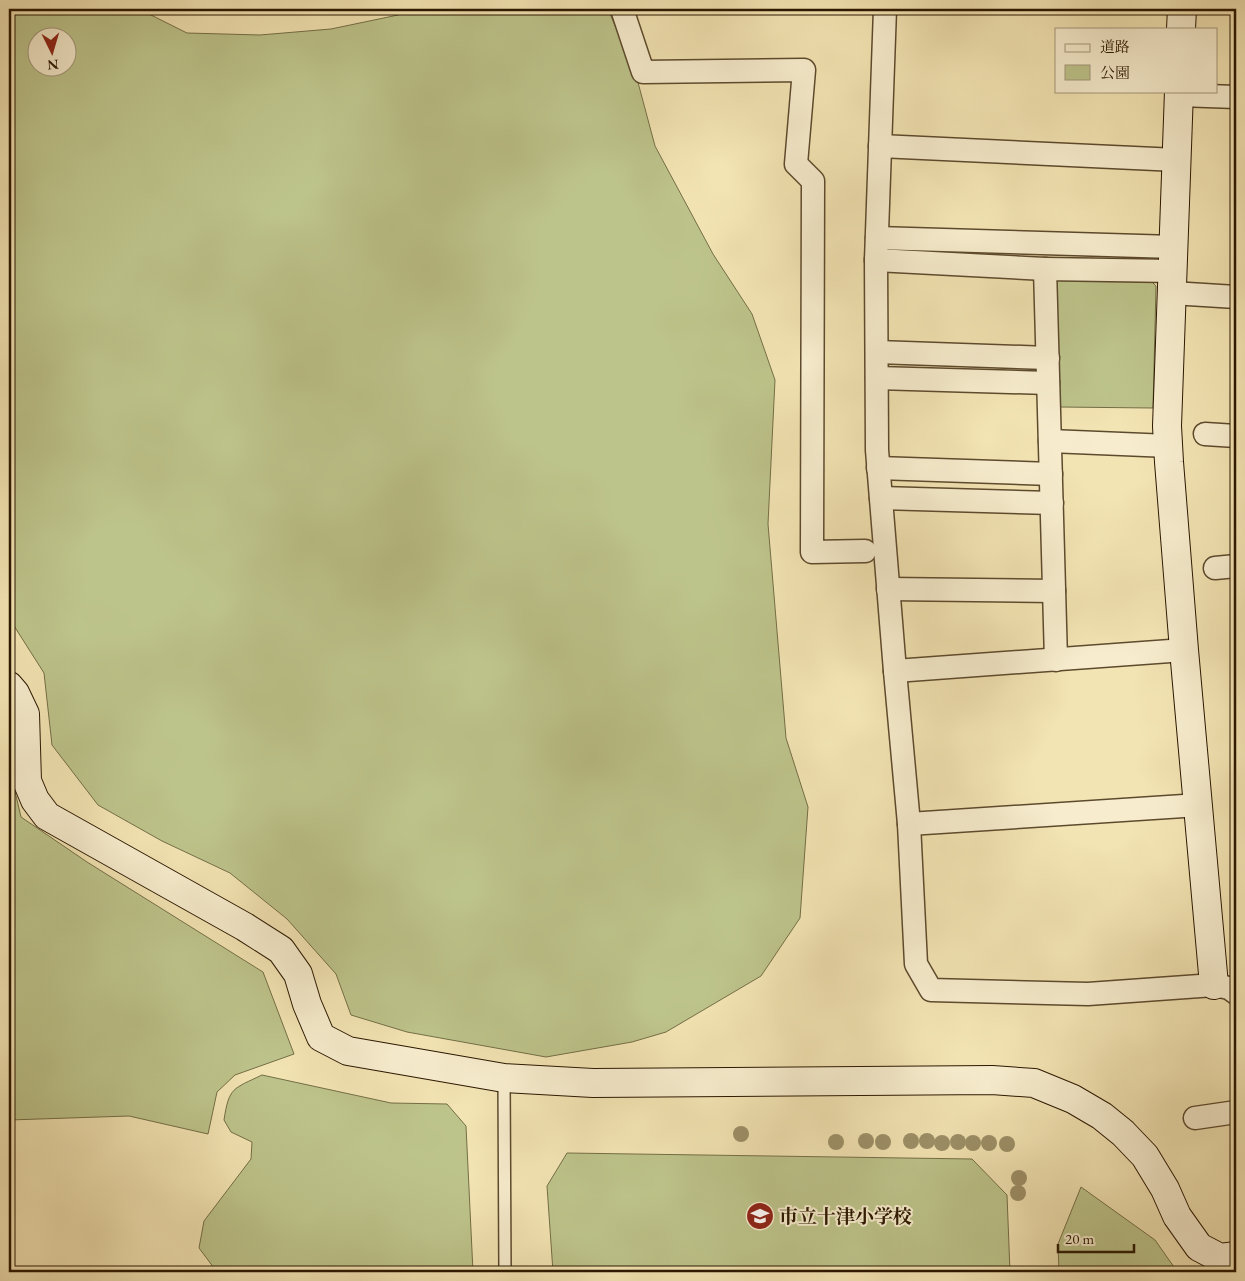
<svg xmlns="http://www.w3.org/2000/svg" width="1245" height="1281" font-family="'EB Garamond','Noto Serif JP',serif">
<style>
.green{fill:#bdc48b;stroke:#746e46;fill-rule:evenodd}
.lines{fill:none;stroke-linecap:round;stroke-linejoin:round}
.lane-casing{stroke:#5d4a2d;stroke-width:14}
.street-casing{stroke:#5d4a2d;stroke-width:25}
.secondary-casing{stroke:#2b1700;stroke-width:30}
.lane{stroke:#f7edce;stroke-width:11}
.street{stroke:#f7edce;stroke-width:22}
.secondary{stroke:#f7edce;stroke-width:28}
.tree{fill:#9d9068}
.labels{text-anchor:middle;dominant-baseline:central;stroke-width:4;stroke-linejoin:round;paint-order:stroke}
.poi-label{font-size:19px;font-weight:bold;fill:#2b1700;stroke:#f7edce;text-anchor:start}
</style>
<rect width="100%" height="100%" fill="#f3e4b3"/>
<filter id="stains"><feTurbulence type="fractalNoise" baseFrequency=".004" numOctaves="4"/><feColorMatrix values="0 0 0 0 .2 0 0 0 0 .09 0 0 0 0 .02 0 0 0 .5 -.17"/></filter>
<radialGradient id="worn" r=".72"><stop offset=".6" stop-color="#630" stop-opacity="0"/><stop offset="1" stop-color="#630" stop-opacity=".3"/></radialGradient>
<g class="green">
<path d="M9,9H139L187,33L260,35L331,29L398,15L409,9H608L636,75L655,146L713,254L752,314L775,380L768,524L786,738L808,807L800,918L761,976L666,1032L632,1042L546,1057L407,1032L351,1015L336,974L287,919L230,873L162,841L98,805L52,745L44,673L9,618ZM38,38H68V68H38Z"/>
<polygon points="1062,277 1149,279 1156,286 1153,408 1059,407 1055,284"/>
<polygon points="9,766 21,817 87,862 263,972 294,1054 235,1075 217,1092 208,1134 129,1116 9,1120"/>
<path d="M262,1075L391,1103L447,1104L466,1126L473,1272H217L199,1248L204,1221L251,1159L252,1142L231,1132L224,1120C229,1087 233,1089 262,1075Z"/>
<polygon points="567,1153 972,1159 1007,1195 1010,1272 553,1272 547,1186"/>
<polygon points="1081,1187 1155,1240 1174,1267 1183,1272 1059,1272 1058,1244"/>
</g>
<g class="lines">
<g class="lane-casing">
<polyline id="lane" points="504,1078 505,1272"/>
</g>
<g class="street-casing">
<g id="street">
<polyline points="622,9 643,72 804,70 796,164 813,181 812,552 865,551"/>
<polyline points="885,9 876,260 877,450 895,671 909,824 916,964 931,990 1088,994 1214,985 1229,988 1236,993"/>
<polyline points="1179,95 1236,97"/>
<polyline points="880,146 1177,160"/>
<polyline points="877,238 1174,247"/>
<polyline points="876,260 1045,269"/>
<polyline points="1172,293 1236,297"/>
<polyline points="877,352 1048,358"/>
<polyline points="877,378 1048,383"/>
<polyline points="1205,434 1236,436"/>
<polyline points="1050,441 1169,446"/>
<polyline points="878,468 1051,474"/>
<polyline points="881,498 1052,503"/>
<polyline points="1215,568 1236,566"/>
<polyline points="888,589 1054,591"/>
<polyline points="1056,660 1045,269 1173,271"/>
<polyline points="895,671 1184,650"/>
<polyline points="909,824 1199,805"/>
<polyline points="1195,1118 1236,1112"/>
</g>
</g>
<g class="secondary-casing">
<g id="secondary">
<polyline points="1181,29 1182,9"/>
<polyline points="1179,91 1167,426 1169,462 1184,650 1214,985"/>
<polyline points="9,686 15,693 25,714 27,781 35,800 47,816 245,927 281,950 298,974 307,1004 321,1037 348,1051 504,1078 593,1083 992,1080 1034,1083 1073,1099 1102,1116 1123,1133 1145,1156 1165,1189 1177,1216 1199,1247 1220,1258 1236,1256"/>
</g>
</g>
<use href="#lane" class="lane"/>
<use href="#street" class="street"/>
<use href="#secondary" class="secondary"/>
</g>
<g class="tree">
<circle cx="741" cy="1134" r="8"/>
<circle cx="866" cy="1141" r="8"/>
<circle cx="911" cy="1141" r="8"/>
<circle cx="927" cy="1141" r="8"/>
<circle cx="836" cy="1142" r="8"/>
<circle cx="883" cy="1142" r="8"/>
<circle cx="958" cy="1142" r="8"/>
<circle cx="942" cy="1143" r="8"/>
<circle cx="973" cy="1143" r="8"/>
<circle cx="989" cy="1143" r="8"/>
<circle cx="1007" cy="1144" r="8"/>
<circle cx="1019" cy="1178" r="8"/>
<circle cx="1018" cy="1193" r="8"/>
</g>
<defs>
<g id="school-disc" transform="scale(1.4375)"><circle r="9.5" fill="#8f2418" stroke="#f7edce"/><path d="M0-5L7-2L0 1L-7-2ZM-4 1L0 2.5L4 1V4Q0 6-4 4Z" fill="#fff"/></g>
</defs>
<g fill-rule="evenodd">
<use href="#school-disc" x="760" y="1216"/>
</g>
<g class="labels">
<g class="poi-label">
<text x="779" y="1216">市立十津小学校</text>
</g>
</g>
<rect width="1245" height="1281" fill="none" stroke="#f3e4b3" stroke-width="30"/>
<rect x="10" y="10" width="1225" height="1261" fill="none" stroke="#2b1700" stroke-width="2.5"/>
<rect x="15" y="15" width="1215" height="1251" fill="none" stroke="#2b1700"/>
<rect x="1055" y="28" width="162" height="65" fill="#f7edce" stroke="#a5977c"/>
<rect x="1065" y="44" width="25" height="8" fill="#f7edce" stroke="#a5977c"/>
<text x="1100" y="52" font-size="15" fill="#2b1700">道路</text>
<rect x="1065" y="65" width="25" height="15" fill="#bdc48b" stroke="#a5977c"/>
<text x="1100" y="78" font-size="15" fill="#2b1700">公園</text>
<g transform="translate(52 52) rotate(175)"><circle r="24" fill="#f7edce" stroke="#a5977c"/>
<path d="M0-4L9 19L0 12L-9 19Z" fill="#8f2418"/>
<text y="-8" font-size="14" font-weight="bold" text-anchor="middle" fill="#2b1700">N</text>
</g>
<path d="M1058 1244v8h76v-8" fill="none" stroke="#2b1700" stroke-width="2.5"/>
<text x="1065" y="1244" font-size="15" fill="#2b1700" stroke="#f7edce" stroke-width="4" paint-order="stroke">20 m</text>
<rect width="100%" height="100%" filter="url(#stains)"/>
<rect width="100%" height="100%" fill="url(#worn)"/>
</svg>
